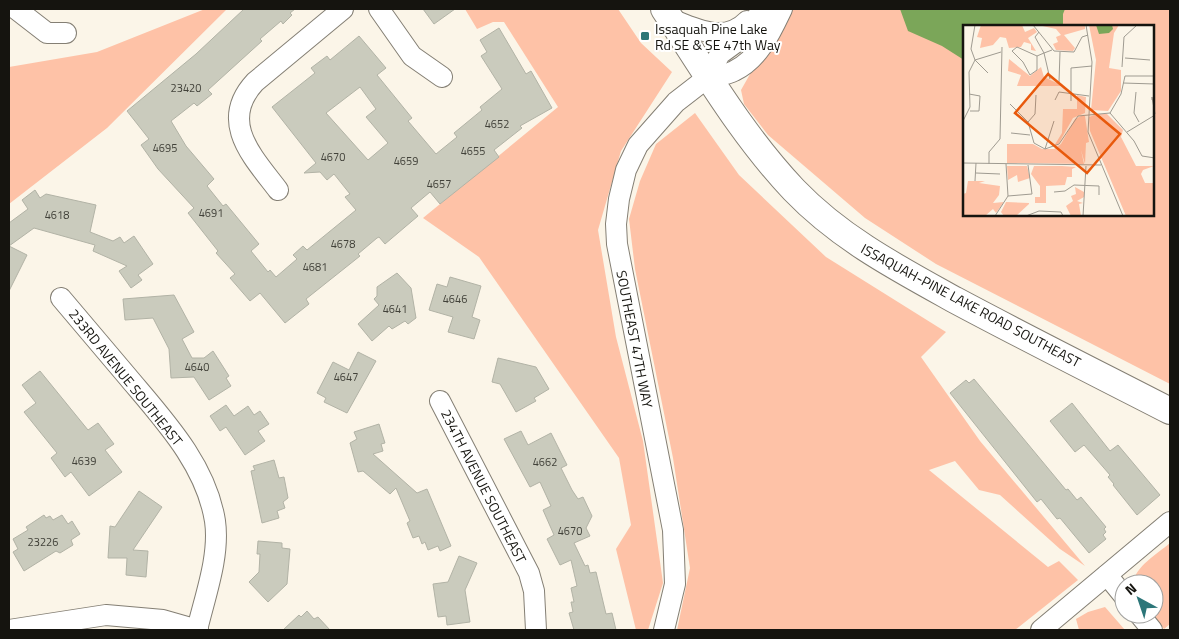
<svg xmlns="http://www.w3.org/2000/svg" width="1179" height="639" font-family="'Titillium Web',sans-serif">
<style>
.green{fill:#fec2a7;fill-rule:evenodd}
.water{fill:#7ba659}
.building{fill:#cacbbd;stroke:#b2b3a6;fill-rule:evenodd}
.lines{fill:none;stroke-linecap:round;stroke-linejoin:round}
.minor-casing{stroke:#847f74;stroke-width:22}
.major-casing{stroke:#847f74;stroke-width:28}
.minor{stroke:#fff;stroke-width:20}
.major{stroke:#fff;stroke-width:26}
.poi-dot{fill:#2c7679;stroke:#fff;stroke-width:2}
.labels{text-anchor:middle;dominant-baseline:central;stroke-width:4;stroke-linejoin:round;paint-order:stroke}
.number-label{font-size:11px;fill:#42423a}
.poi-label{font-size:14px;fill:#15140f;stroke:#fff;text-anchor:start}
.street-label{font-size:14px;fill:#15140f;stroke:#fff}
.inset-road{fill:none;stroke:#9f9b91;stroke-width:1}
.view{fill:#e8590c;fill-opacity:0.15;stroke:#e8590c;stroke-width:2.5}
.inset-edge{fill:none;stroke:#15140f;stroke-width:2.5}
</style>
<rect width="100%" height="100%" fill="#fbf5e8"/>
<g class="green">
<polygon points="205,9 227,9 107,128 9,204 9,67 97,52"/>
<polygon points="465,9 618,9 641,43 672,72 621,151 598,230 616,337 643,441 663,583 648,630 636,630 616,549 631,525 619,458 479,257 423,218 558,107 504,22 493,22 477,29"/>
<path d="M787,9H1170V384L936,264L865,218L768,135L744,104L741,90ZM964,26H1153V215H964Z"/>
<polygon points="695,113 739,175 826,257 946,332 921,357 980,441 1085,566 1060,549 1000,495 979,490 955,461 929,470 1048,567 1059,561 1078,580 1015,630 677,630 690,568 673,458 635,269 629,219 640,181 656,144"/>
<path d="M1170,543V624L1164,629L1151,614H1154V584H1132C1137,565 1156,555 1170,543Z"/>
<polygon points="1105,607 1125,630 1079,630 1076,619 1088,612"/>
</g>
<polygon class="water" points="900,9 1065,9 1063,14 1063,26 964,26 964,60 942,46 908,31"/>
<g class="building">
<path d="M244,9H295L290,13L292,15L283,24L281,21L260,39L262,41L208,90L212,94L197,106L194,103L171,121L186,146L214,179L207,186L223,206L226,204L259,244L251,251L268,272L270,270L276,277L297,259L293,255L303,246L307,250L356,210L345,197L350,194L334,174L327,180L320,172L304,173L316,163L272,107L315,73L311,68L327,56L330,60L359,36L386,68L377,75L412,118L408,121L436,154L457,137L454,133L482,110L480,107L502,89L481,56L487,52L480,40L499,28L526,74L531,71L552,108L520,126L522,128L494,150L499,157L440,204L430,192L411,208L418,216L385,244L379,237L377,238L358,254L360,256L306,299L309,304L285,323L260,293L250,301L230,278L235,274L216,253L218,251L188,213L194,208L158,169L141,145L149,139L127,111L196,54ZM360,87L376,109L366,117L388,143L368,160L326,113Z"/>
<polygon points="423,9 455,9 434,24"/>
<polygon points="35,190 40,198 46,194 96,205 90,232 113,241 120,237 124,243 134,236 153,264 138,275 142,280 131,288 119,271 127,266 93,251 95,245 34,228 9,246 27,255 9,291 9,223 28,209 22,200"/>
<polygon points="397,273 411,288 416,318 408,324 405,321 392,329 389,326 372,341 358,324 379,305 374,299 377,296 377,287"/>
<polygon points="450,277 481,286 472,317 480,320 474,339 448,332 453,317 429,310 437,284 447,287"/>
<polygon points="174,295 194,332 182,339 192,358 204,358 213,351 229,376 226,378 231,386 209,400 194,377 171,378 169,349 153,318 125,320 123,299"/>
<polygon points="358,352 376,361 347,413 324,402 326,398 317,393 333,362 349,370"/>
<polygon points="498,358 536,367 549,389 534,398 536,401 516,412 500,384 492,382"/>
<polygon points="40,371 88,430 98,423 114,444 105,450 122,472 89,496 71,472 65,477 51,458 57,453 24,412 36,403 22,385"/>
<polygon points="974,379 1066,490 1068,489 1077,500 1081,497 1106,527 1104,529 1106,532 1103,535 1106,539 1089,553 1060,518 1057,519 1041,499 1037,502 950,393 966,380 969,383"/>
<polygon points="1072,403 1110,451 1118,445 1160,495 1137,515 1113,485 1114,484 1108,477 1110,475 1084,445 1075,452 1050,421"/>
<polygon points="226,405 234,416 248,406 254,415 260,411 269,424 258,431 265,441 245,455 226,427 220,431 210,416"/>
<polygon points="379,424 385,443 381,444 383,451 373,454 417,493 427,489 451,546 440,551 438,546 428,550 425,542 422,544 419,536 413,538 407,523 410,521 396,488 390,494 363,471 358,472 350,443 357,439 354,432"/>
<polygon points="521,431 528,445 551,433 567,465 561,468 572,490 578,499 583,497 592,516 586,528 590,536 574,543 585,566 588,565 590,573 596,572 606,614 612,613 616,630 574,630 569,613 573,612 571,602 574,602 571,588 577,586 571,560 560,565 547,539 554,535 543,510 551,506 540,482 530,487 504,439"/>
<polygon points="274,460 279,478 284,477 288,498 283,502 285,508 277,511 279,518 262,523 251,471 255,470 253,466"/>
<polygon points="139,491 162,507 133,550 148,551 146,577 126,575 127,558 108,558 110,526 115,527"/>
<polygon points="44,515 46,518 50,516 53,520 62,515 68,524 72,521 80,534 71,540 73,545 60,553 56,551 24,571 13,552 18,549 13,539 28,530 26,527"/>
<polygon points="258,541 282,543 282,548 290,549 287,584 268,602 249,582 259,572 260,554 257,554"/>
<polygon points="459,556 477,563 465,590 470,622 447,625 446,616 438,617 433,584 448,582"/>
<polygon points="307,611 314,619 318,617 330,630 283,630 299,615 301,617"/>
</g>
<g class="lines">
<g class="minor-casing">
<g id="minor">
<polyline points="16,9 47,33 66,33"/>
<polyline points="379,9 412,56 442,77"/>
<path d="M671,19C696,29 725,44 747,21"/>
<path d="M707,78C715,76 727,75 734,71C759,59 771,32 782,9"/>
<path d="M278,190C253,157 218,122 255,82L343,9"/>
<path d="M61,298C83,324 105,350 127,376C163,419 206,464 215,521C220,556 205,596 197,630"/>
<polyline points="440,401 529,573 534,591 536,630"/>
<polyline points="1107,575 1124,596"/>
<polyline points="1139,614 1152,630"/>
<polyline points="9,630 106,615 163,620 198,630"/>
<polyline points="664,630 675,584 673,530 617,244 616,224 619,199 626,170 638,145 676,102 707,78 720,54 746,35 762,9"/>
<polyline points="1041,630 1170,522"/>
</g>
</g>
<g class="major-casing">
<path id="major" d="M664,9C705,71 742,135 794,190C840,238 897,268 955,300C1026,338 1098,374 1170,411"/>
</g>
<use href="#minor" class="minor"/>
<use href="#major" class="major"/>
</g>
<rect class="poi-dot" x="640" y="31" width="10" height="10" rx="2.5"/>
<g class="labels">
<g class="number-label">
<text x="186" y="88">23420</text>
<text x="497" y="124">4652</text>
<text x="165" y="148">4695</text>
<text x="473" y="151">4655</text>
<text x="333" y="157">4670</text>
<text x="406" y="161">4659</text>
<text x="439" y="184">4657</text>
<text x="211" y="213">4691</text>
<text x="57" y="215">4618</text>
<text x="343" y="244">4678</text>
<text x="315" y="267">4681</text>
<text x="455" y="299">4646</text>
<text x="395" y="309">4641</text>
<text x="197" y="367">4640</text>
<text x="346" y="377">4647</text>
<text x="84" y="461">4639</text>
<text x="545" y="462">4662</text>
<text x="570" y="531">4670</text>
<text x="43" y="542">23226</text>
</g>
<g class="poi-label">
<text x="655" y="28">Issaquah Pine Lake<tspan x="655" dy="16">Rd SE &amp; SE 47th Way</tspan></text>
</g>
<g class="street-label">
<text transform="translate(971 305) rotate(28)">ISSAQUAH-PINE LAKE ROAD SOUTHEAST</text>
<text transform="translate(635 339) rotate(79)">SOUTHEAST 47TH WAY</text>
<text transform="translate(126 377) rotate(51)">233RD AVENUE SOUTHEAST</text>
<text transform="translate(484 486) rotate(63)">234TH AVENUE SOUTHEAST</text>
</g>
</g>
<g transform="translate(963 25)">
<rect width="191" height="191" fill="#fbf5e8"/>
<path d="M18,0H59L62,7L71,3L74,7L65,13L73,26L68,25V19L61,17L58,22L46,23L43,13L37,12L30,20L17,23L19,13L14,12ZM75,0H122V4L101,10L112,23L110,26L93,25L90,19L95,17L93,12L98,10L93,4ZM126,0H156L151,8L146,43L158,45V66L145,86L128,85L133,35ZM46,34L67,51L78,42L81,52L100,61H54L58,50L45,46ZM114,70L123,72L122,88L110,93L96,118L91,121L99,108L100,84H114ZM134,89H144L160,105L158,112L173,141H191L180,145L178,149L182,158H191V191H163L127,106L126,92ZM118,91H122L126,117L123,118L122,139L118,125L121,139L44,138V119H70L79,124H91L98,119L112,94ZM44,141H64L67,153L55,157L54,150L45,155ZM71,141H99L113,142L109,144V152H104L102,160L83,161V178H72V172H77V161L68,149ZM5,156H22L16,158L37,161L36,170L30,178L41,177L33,188L30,184L22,191H0V169L3,168ZM112,162L121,167V172L114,176L120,178L116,179L118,191H108L103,181L110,176L108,171L113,169ZM43,177L66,178V179L53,191H41L38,187Z" fill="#fec2a7"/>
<path d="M133,0H149L150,4L146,8L136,9Z" fill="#7ba659"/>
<path class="inset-road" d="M70,0L91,26L111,27L119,12L125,10M123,0L129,37L125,107L160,191M76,7L72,12L81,28L89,25M74,31V45L67,50L60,37L49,26L54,22L74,31L81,28L87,54M162,33L187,35M159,42L161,12L174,0M25,48L12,35L38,27M96,57L97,27M160,58L192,59M173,67L171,88L176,97M6,69L17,71L16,86H7M92,75L96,67L126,71M189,75V72L192,89M108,76V43L129,41M47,79L65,97L71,118L82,124L96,119L115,91L147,88M147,88L171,116L179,131L192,133M147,88L158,69L162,51H192M0,96L7,82L6,47L12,35L8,24L12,0M65,97L72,89L73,70M164,107L192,90M48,108L67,110M82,124L91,96M0,138L138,140M26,139V127L37,114L39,22M43,139L45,171M13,148L37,149M12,156L13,138M91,167L102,166L111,160L136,161V170M45,171L69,169L65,140M32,191L45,171M63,191L76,186L98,187L100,191M120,191L123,141"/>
<path class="view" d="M85,49L157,109L124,148L52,88Z"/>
<rect width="191" height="191" class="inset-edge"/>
</g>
<rect width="1179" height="639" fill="none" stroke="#15140f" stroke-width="20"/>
<g transform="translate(1139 599) rotate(320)"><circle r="24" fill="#ffffff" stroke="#a1a19f"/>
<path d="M0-4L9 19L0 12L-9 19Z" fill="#2c7679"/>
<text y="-8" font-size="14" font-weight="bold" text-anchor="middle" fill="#15140f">N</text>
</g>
</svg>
